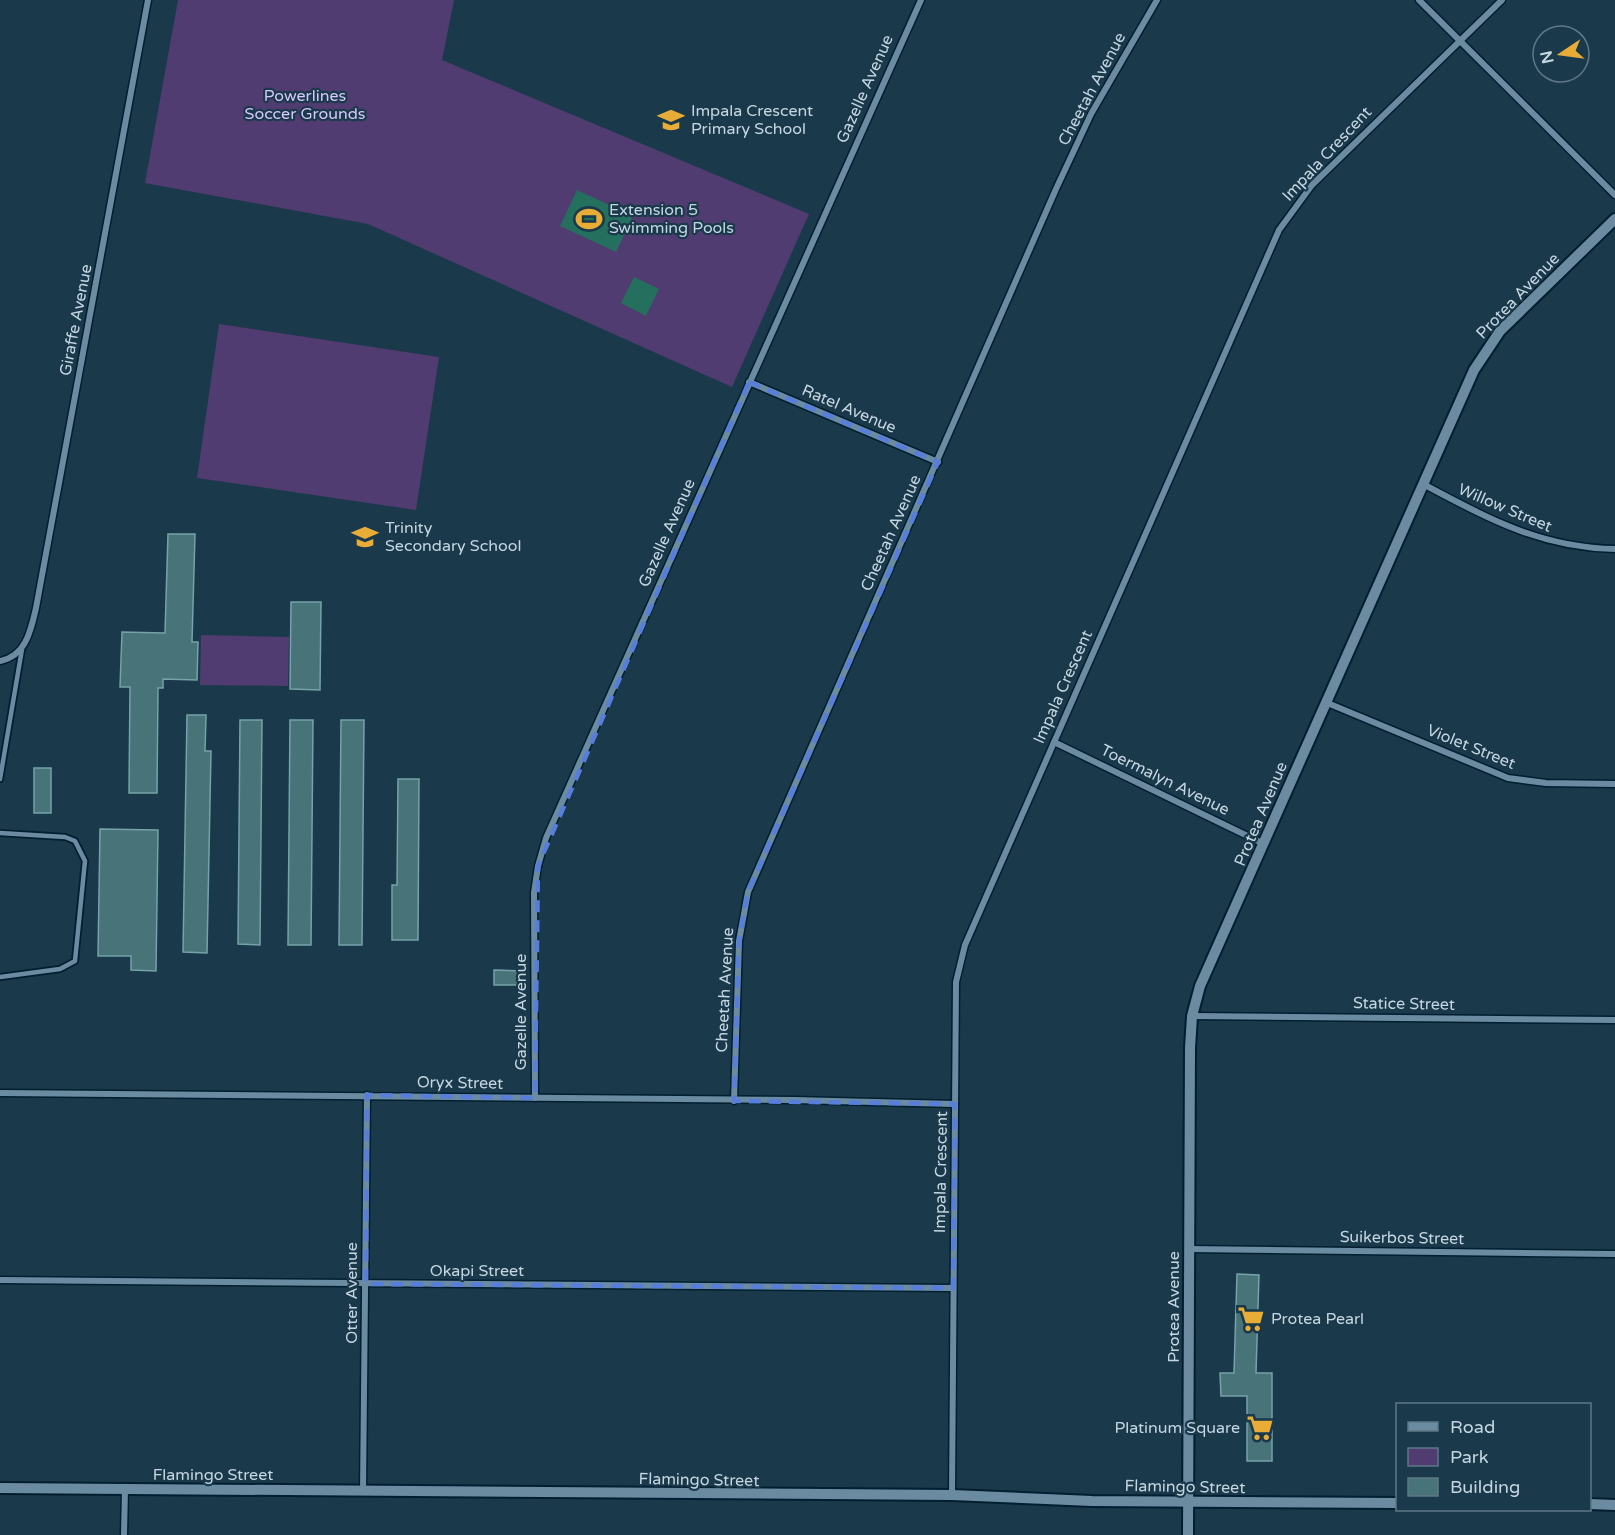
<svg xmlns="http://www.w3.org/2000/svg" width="1615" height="1535" font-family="'Varela Round',sans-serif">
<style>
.green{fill:#503c70}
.water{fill:#246f5d}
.building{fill:#477379;stroke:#76a3a9;stroke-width:1.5}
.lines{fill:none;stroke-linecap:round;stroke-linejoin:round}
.service-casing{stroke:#011f31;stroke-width:8}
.minor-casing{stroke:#011f31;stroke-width:9}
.tertiary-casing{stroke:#011f31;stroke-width:14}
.service{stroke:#6b8ba1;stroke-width:4.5}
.minor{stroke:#6b8ba1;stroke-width:6}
.tertiary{stroke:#6b8ba1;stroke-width:10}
.marked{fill:none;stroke:#587edc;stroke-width:4.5;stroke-dasharray:12 8;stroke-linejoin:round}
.labels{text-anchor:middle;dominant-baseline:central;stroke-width:4.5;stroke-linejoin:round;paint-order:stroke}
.street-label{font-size:16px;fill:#c5d6e2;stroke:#1a394b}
.park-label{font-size:16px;fill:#d8c6fc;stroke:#1a394b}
.poi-label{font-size:16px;fill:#c5d6e2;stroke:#1a394b;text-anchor:start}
</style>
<rect width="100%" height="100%" fill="#1a394b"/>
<g class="green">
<polygon points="178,0 454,0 442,60 809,214 732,387 368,224 145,183"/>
<polygon points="219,324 439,357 416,510 197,478"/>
<polygon points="201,635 289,637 288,686 200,685"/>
</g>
<g class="water">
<polygon points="577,190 633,216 616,252 560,226"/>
<polygon points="634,277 659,289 646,316 621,303"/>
</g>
<g class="building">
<polygon points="168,534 195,534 192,642 198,642 197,680 163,679 163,688 158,688 157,793 129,793 130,687 120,687 122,632 165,633"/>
<polygon points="291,602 321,602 320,690 290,689"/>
<polygon points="187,715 206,715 205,751 211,751 207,953 183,952"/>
<polygon points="240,720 262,720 260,945 238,944"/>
<polygon points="290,720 313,720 311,945 288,945"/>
<polygon points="341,720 364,720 362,945 339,945"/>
<rect x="34" y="768" width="17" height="45"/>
<polygon points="398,779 419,779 418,940 392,940 392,885 397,885"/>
<polygon points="100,829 158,830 156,971 131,970 131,956 98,956"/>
<polygon points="494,970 520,971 520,985 494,985"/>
<polygon points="1237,1274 1259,1275 1256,1373 1272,1373 1272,1461 1247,1461 1247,1396 1221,1396 1220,1373 1234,1373"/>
</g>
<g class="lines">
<g class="service-casing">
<g id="service">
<polyline points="0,779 22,649"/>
<polyline points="0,833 65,837 75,841 85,861 75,961 60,969 0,977"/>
</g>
</g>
<g class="minor-casing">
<g id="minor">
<polyline points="1419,0 1615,195"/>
<polyline points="749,382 938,462"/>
<path d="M1423,484C1487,518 1541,548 1615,549"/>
<path d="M0,661C26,656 31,630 36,608L148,0"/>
<polyline points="1325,702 1508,778 1546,783 1615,784"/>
<polyline points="1054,742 1264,844"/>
<polyline points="1192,1016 1615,1020"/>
<polyline points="0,1093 794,1100 955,1104"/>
<polyline points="535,1098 534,893 538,866 546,838 921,0"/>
<polyline points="734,1101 739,941 748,892 1056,189 1091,114 1157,0"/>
<polyline points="1189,1249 1615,1254"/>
<polyline points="0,1280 953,1288"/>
<polyline points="363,1492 367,1095"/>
<polyline points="952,1495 956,982 965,945 1279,230 1312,185 1502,0"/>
<polyline points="124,1535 125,1489"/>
</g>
</g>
<g class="tertiary-casing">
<g id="tertiary">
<polyline points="0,1488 952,1495 1092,1501 1398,1503"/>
<polyline points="1590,1504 1615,1505"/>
<polyline points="1188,1535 1190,1048 1192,1016 1200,986 1474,370 1500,331 1615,219"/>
</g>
</g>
<use href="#service" class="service"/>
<use href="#minor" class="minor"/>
<use href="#tertiary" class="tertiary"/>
</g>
<path class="marked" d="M749,382L938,462L748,892L739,941L734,1101L955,1104L953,1288L366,1284L367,1095L535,1098L538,866Z"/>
<defs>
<g id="school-bare" transform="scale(2.07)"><path d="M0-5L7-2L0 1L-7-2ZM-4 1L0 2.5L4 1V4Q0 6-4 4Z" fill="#e8ac37" stroke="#1a394b" stroke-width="2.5" paint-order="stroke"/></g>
<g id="stadium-bare" transform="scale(2.07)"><path d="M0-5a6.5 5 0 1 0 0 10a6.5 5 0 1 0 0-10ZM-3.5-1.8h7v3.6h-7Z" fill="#e8ac37" stroke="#1a394b" stroke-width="2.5" paint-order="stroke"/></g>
<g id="supermarket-bare" transform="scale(2.07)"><path d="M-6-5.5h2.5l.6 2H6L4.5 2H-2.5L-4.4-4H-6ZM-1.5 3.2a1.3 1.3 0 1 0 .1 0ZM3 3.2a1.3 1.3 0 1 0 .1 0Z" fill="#e8ac37" stroke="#1a394b" stroke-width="2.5" paint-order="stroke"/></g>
</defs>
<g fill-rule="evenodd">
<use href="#school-bare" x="671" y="120"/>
<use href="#stadium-bare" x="589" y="219"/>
<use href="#school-bare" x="365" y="537"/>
<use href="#supermarket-bare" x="1251" y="1319"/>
<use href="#supermarket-bare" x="1260" y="1428"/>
</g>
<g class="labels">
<g class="street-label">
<text transform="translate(865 89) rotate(-66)">Gazelle Avenue</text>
<text transform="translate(1092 89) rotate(-62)">Cheetah Avenue</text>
<text transform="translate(1327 154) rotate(-47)">Impala Crescent</text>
<text transform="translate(1518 296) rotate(-46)">Protea Avenue</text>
<text transform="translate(76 320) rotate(-79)">Giraffe Avenue</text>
<text transform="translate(849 409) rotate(23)">Ratel Avenue</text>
<text transform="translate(1505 508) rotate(23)">Willow Street</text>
<text transform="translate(667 533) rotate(-66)">Gazelle Avenue</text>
<text transform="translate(891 533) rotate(-66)">Cheetah Avenue</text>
<text transform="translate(1063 687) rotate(-66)">Impala Crescent</text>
<text transform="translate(1471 747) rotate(22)">Violet Street</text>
<text transform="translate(1165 780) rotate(26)">Toermalyn Avenue</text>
<text transform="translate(1261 814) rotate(-67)">Protea Avenue</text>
<text transform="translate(725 990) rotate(-87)">Cheetah Avenue</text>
<text transform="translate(1404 1004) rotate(1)">Statice Street</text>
<text transform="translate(521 1012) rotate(-90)">Gazelle Avenue</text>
<text transform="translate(460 1083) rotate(1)">Oryx Street</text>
<text transform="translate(941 1172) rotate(-89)">Impala Crescent</text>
<text transform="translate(1402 1238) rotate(1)">Suikerbos Street</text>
<text x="477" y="1271">Okapi Street</text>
<text transform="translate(352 1293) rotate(-90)">Otter Avenue</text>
<text transform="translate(1174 1307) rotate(-90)">Protea Avenue</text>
<text x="213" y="1475">Flamingo Street</text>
<text transform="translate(699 1480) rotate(1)">Flamingo Street</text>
<text transform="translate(1185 1487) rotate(1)">Flamingo Street</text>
</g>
<g class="park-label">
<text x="305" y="96">Powerlines<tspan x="305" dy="18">Soccer Grounds</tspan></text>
</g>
<g class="poi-label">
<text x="691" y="111">Impala Crescent<tspan x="691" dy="18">Primary School</tspan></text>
<text x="609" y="210">Extension 5<tspan x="609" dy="18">Swimming Pools</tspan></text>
<text x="385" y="528">Trinity<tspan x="385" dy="18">Secondary School</tspan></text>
<text x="1271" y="1319">Protea Pearl</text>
<text x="1240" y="1428" text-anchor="end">Platinum Square</text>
</g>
</g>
<rect x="1396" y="1403" width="195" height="108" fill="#1a394b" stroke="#5e7887" stroke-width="1.5"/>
<rect x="1408" y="1422" width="30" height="9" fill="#6b8ba1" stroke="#5e7887" stroke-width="1.5"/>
<text x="1450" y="1433" font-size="18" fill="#c5d6e2">Road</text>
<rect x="1408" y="1448" width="30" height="18" fill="#503c70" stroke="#5e7887" stroke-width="1.5"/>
<text x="1450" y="1463" font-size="18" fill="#c5d6e2">Park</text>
<rect x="1408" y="1478" width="30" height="18" fill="#477379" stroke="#5e7887" stroke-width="1.5"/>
<text x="1450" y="1493" font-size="18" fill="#c5d6e2">Building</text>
<g transform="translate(1561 54) rotate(257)"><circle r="28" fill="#1a394b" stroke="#5e7887" stroke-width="1.5"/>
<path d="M0-4.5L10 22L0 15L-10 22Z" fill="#e8ac37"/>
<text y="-9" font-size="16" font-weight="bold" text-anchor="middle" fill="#c5d6e2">N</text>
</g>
</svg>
